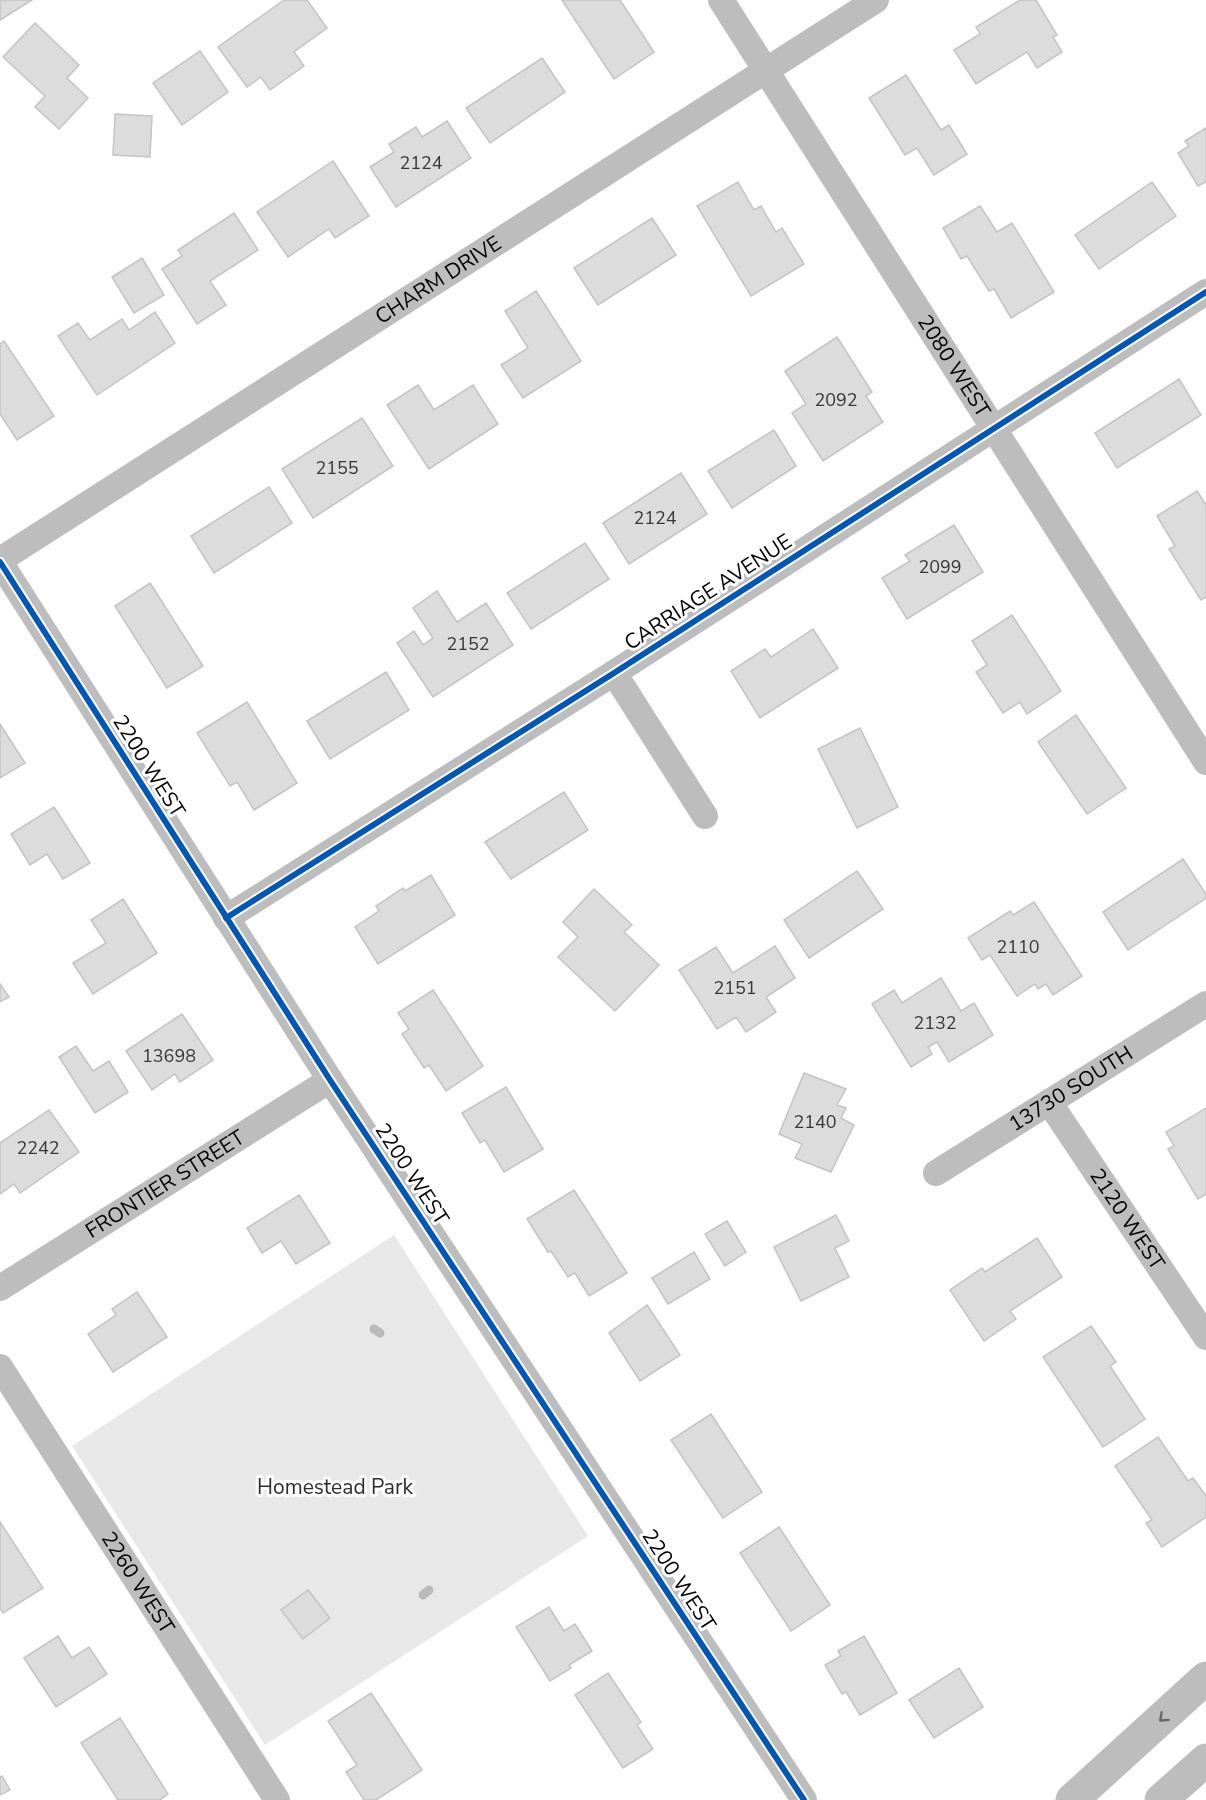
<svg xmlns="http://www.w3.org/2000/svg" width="1206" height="1800" font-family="'Nunito Sans',sans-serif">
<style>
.green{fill:#e8e8e8}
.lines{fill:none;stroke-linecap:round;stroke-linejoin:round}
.stream{stroke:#bababa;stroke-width:9}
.building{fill:#dcdcdc;stroke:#c4c4c4;stroke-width:1.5}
.minor{stroke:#bdbdbd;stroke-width:26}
.motorway{stroke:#bdbdbd;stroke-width:33}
.cycleway-casing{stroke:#fff;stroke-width:10}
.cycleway{stroke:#0057b8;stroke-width:6}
.oneway{stroke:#686868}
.labels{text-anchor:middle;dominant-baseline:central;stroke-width:6;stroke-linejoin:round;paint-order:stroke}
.number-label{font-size:18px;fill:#373737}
.street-label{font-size:21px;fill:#000;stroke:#fff}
.park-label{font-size:21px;fill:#2d2d2d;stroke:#fff}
</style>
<rect width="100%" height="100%" fill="#fff"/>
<polygon class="green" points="394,1235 588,1536 265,1745 72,1446"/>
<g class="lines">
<g class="stream">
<polyline points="374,1329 380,1333"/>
<polyline points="423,1595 429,1590"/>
</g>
</g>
<g class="building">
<polygon points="0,0 32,0 0,20"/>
<polygon points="284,0 307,0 327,28 294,52 304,66 270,90 261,77 247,87 218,47"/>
<polygon points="562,0 620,0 654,52 614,79"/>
<polygon points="1020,0 1036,0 1057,35 1053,37 1062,52 1037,68 1027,52 976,84 954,50 980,34 976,27"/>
<polygon points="35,23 79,65 67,78 88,98 59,129 35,107 45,96 3,57"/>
<polygon points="200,51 228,92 182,125 153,83"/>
<polygon points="542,58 565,92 490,143 466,108"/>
<polygon points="906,75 941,130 949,125 967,154 934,175 917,148 905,155 869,98"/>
<polygon points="115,114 152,116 150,157 113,155"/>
<polygon points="447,121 471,158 396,207 370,167 394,152 389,144 416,127 422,137"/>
<polygon points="1206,128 1206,182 1198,186 1178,153 1189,146 1185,141"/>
<polygon points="333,161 369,216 335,238 329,229 288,257 257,212"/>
<polygon points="738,182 754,210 761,206 776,232 782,228 804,264 751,296 697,206"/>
<polygon points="1152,182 1176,216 1099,269 1075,235"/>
<polygon points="980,206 997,232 1012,223 1054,292 1011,318 994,289 989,291 967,256 961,259 943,228"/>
<polygon points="234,213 258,250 210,281 226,305 197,324 162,269 182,256 178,250"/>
<polygon points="652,218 676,255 598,305 574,268"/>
<polygon points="142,258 164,295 134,313 112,277"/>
<polygon points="536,291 581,361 523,398 501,365 528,348 505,311"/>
<polygon points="155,312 175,343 97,395 58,336 78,323 90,340 122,319 129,330"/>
<polygon points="837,337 872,392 866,396 883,422 823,461 792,413 806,404 785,371"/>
<polygon points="4,341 54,416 17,440 0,414 0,344"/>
<polygon points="1179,379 1201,415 1117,468 1095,433"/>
<polygon points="418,385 434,410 473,385 498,424 429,469 387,405"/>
<polygon points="362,418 393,466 313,518 282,469"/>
<polygon points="774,430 796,466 732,508 708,471"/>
<polygon points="681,473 707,514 629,564 603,523"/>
<polygon points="269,487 292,523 214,573 191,536"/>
<polygon points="1197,491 1206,505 1206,597 1201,600 1169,549 1175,546 1157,516"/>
<polygon points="954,525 983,572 907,619 882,578 910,561 905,555"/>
<polygon points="585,543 609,579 531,629 507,593"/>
<polygon points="150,583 203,666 167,688 115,606"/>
<polygon points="437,591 457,622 486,603 513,645 433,697 397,643 414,631 423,645 433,638 413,608"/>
<polygon points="1012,615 1061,691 1027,714 1020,702 1003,713 976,672 987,665 972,641"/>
<polygon points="813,629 838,668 760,718 731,671 765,649 771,657"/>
<polygon points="386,672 409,710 330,759 307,721"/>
<polygon points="247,702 297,783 254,810 237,782 230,786 197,733"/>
<polygon points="1076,715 1126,788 1087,814 1038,742"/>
<polygon points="0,724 25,763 0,778"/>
<polygon points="860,728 898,807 857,828 818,749"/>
<polygon points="564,792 588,830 511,879 485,842"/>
<polygon points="54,807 90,863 63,879 47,854 30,865 11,834"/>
<polygon points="1183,859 1206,894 1206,898 1128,950 1103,912"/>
<polygon points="857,871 883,909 809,958 784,920"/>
<polygon points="431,875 455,915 378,964 355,927 379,911 376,906 403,888 405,891"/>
<polygon points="594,889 632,925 624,932 659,965 615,1011 558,957 578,937 563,922"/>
<polygon points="123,899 157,953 93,994 73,963 106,943 91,920"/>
<polygon points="1034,902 1082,976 1053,995 1046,984 1038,989 1035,984 1017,996 990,955 982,960 968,938 1010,911 1013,915"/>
<polygon points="775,946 795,978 766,997 776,1012 746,1032 736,1017 717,1029 679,970 716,947 733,973"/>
<polygon points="941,978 961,1011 974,1003 993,1035 949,1062 937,1042 928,1047 932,1054 911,1067 872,1004 894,990 902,1003"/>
<polygon points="0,984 9,997 0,1002"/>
<polygon points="433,990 483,1066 446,1091 429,1065 424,1068 402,1034 409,1029 398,1013"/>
<polygon points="182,1014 213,1060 180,1082 175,1074 152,1090 126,1051"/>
<polygon points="76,1046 93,1071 109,1061 128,1092 95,1113 59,1057"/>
<polygon points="804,1073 846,1089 837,1105 846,1108 841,1118 854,1125 831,1172 795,1158 802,1144 779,1134"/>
<polygon points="506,1087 543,1149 504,1172 485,1140 480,1143 462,1113"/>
<polygon points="1206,1108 1206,1194 1198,1199 1168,1149 1174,1146 1166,1132"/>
<polygon points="49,1110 79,1152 20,1193 14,1184 0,1194 0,1143"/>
<polygon points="574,1190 627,1273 589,1296 575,1273 568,1277 551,1251 548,1252 527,1219"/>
<polygon points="299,1195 330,1243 296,1264 281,1241 262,1253 247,1228"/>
<polygon points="836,1215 849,1241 835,1248 849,1277 801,1301 774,1247"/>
<polygon points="727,1221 746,1252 725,1266 705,1234"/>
<polygon points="1037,1238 1062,1277 1010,1311 1016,1319 984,1341 950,1290 982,1268 985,1272"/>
<polygon points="694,1252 710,1279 668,1304 652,1278"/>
<polygon points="137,1292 167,1337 113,1372 88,1334 116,1315 112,1309"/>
<polygon points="647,1305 680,1355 640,1381 609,1333"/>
<polygon points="1091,1326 1116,1362 1110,1366 1145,1419 1103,1447 1043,1357"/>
<polygon points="711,1414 762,1492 723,1518 671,1440"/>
<polygon points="1158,1437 1188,1481 1193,1478 1206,1496 1206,1517 1162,1547 1146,1523 1152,1520 1115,1466"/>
<polygon points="0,1522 43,1588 3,1613 0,1608"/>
<polygon points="779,1527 830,1605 791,1631 740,1553"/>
<polygon points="308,1590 330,1618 303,1639 281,1610"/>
<polygon points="549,1607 564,1631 575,1624 592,1651 569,1665 571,1668 550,1681 516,1627"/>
<polygon points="58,1636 72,1658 89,1647 107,1674 56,1707 24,1658"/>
<polygon points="864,1636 897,1693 860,1715 846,1692 842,1694 825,1665 841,1656 838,1651"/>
<polygon points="959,1668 983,1707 934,1738 909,1700"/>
<polygon points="608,1673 641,1722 637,1725 653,1749 623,1768 575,1695"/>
<polygon points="371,1693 422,1770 376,1800 364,1800 346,1772 357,1765 328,1721"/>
<polygon points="120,1718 168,1794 160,1800 118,1800 81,1743"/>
<polygon points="2,1776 10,1790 0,1795 0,1777"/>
</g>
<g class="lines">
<g class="minor">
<path id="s1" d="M721,0L1206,762"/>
<path id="s2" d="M0,560L876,0"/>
<polyline points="0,562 330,1080 804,1800"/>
<polyline points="614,673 705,816"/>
<polyline points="226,918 614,673 1206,292"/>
<path id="s3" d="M1049,1102L1206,1337"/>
<path id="s4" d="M936,1173L1206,1004"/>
<path id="s5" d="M0,1288L330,1080"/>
<path id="s6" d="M0,1367L277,1800"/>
</g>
<g class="motorway">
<polyline points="1072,1800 1206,1678"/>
<polyline points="1161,1800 1206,1760"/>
</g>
<g class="cycleway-casing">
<g id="cycleway">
<polyline points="0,562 330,1080 804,1800"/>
<polyline points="226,918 614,673 1206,292"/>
</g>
</g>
<use href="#cycleway" class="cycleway"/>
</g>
<defs><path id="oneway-chevron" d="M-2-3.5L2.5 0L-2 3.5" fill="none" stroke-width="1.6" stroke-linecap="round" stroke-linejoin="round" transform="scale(1.5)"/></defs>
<use class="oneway" href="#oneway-chevron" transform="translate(1163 1718) rotate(138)"/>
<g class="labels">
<g class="number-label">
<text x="421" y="163">2124</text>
<text x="836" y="400">2092</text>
<text x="337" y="468">2155</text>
<text x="655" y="518">2124</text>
<text x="940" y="567">2099</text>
<text x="468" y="644">2152</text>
<text x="1018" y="947">2110</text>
<text x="735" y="988">2151</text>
<text x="935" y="1023">2132</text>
<text x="169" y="1056">13698</text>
<text x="815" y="1122">2140</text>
<text x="38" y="1148">2242</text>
</g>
<g class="street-label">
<text stroke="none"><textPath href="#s2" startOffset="520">CHARM DRIVE</textPath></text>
<text stroke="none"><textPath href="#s1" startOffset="434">2080 WEST</textPath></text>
<text transform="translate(708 592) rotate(-33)">CARRIAGE AVENUE</text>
<text transform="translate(149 766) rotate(58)">2200 WEST</text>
<text stroke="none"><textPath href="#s4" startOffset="159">13730 SOUTH</textPath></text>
<text transform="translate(412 1174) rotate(57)">2200 WEST</text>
<text stroke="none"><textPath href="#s5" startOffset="195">FRONTIER STREET</textPath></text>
<text stroke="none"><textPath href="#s3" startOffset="141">2120 WEST</textPath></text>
<text transform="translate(679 1580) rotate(57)">2200 WEST</text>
<text stroke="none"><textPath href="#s6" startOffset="256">2260 WEST</textPath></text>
</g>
<g class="park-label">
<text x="335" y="1487">Homestead Park</text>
</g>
</g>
</svg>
